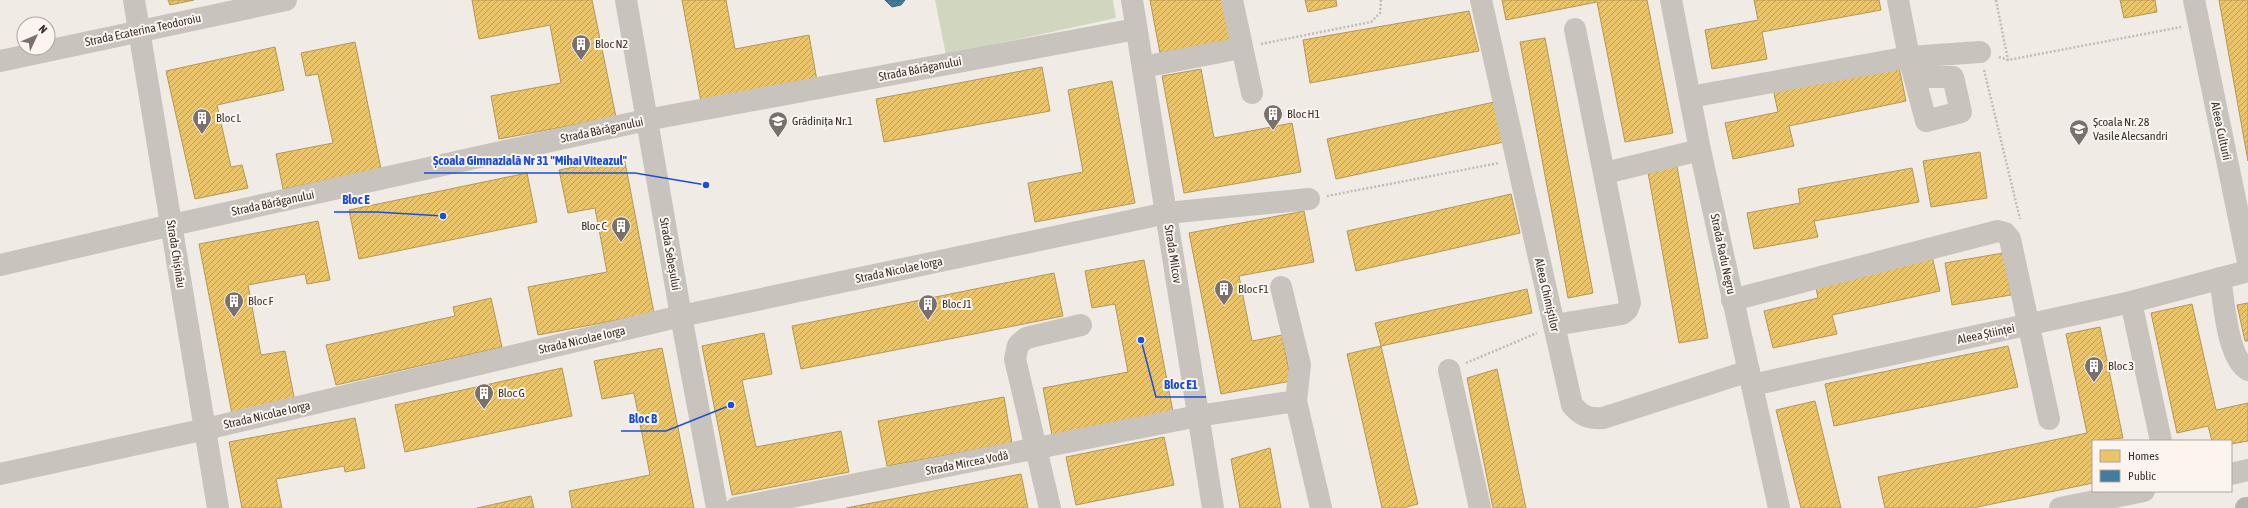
<svg xmlns="http://www.w3.org/2000/svg" width="2248" height="508" font-family="'Asap Condensed',sans-serif">
<style>
.grass{fill:#d1d6bf}
.homes{fill:url(#homes-hatch);stroke:#b59857}
.public{fill:url(#public-hatch);stroke:#42647b}
.lines{fill:none;stroke-linecap:round;stroke-linejoin:round}
.path{stroke:#c2bbb6;stroke-width:2.5;stroke-dasharray:2 2;stroke-linecap:butt}
.minor{stroke:#c9c3be;stroke-width:22}
.major{stroke:#b8b1ad;stroke-width:22}
.labels{text-anchor:middle;dominant-baseline:central;stroke-width:4;stroke-linejoin:round;paint-order:stroke}
.street-label{font-size:12px;fill:#3b302b;stroke:#fbf5ee}
.poi-label{font-size:12px;fill:#3b302b;stroke:#fbf5ee;text-anchor:start}
.leader{fill:none;stroke:#1d4ed8;stroke-width:1.5}
.callout-dot{fill:#1d4ed8;stroke:#fbf5ee;stroke-width:1.5}
.callout-label{font-size:13px;text-anchor:middle;font-weight:bold;fill:#1d4ed8;stroke:#fbf5ee;stroke-width:4;stroke-linejoin:round;paint-order:stroke}
</style>
<defs>
<pattern id="homes-hatch" width="6" height="6" patternUnits="userSpaceOnUse"><rect width="6" height="6" fill="#e9c46a"/><path d="M-1 1l2-2M0 6l6-6M5 7l2-2" fill="none" stroke="#bea057"/></pattern>
<pattern id="public-hatch" width="6" height="6" patternUnits="userSpaceOnUse"><rect width="6" height="6" fill="#457b9d"/><path d="M-1 1l2-2M0 6l6-6M5 7l2-2" fill="none" stroke="#3b6580"/></pattern>
</defs>
<rect width="100%" height="100%" fill="#f0ebe5"/>
<polygon class="grass" points="935,0 1113,0 1116,18 946,55"/>
<g class="homes">
<polygon points="168,0 194,0 170,5"/>
<polygon points="472,0 592,0 616,117 499,139 491,96 561,83 550,25 479,39"/>
<polygon points="682,0 726,0 735,49 809,35 817,81 701,102"/>
<polygon points="1150,0 1226,0 1233,40 1160,53"/>
<polygon points="1305,0 1336,0 1337,6 1308,12"/>
<polygon points="1502,0 1647,0 1673,133 1625,142 1597,2 1506,20"/>
<polygon points="1754,0 1879,0 1881,10 1762,32 1767,59 1712,69 1705,30 1758,20"/>
<polygon points="2120,0 2155,0 2157,12 2124,18"/>
<polygon points="2219,0 2248,0 2248,161"/>
<polygon points="1469,11 1479,51 1310,83 1303,40"/>
<polygon points="1545,38 1593,293 1568,298 1520,42"/>
<polygon points="355,42 381,169 283,189 276,154 333,143 318,74 306,76 301,53"/>
<polygon points="275,47 284,90 217,105 231,167 242,165 248,188 195,199 166,71"/>
<polygon points="1898,62 1906,101 1789,126 1794,146 1733,159 1725,123 1778,112 1773,89"/>
<polygon points="1042,67 1050,111 884,142 876,99"/>
<polygon points="1201,69 1214,138 1292,123 1301,172 1184,193 1162,76"/>
<polygon points="1112,81 1135,203 1035,222 1028,183 1083,172 1068,90"/>
<polygon points="1494,102 1504,142 1336,179 1327,139"/>
<polygon points="1980,152 1987,198 1931,207 1923,161"/>
<polygon points="624,157 654,313 538,335 528,287 607,272 595,208 568,213 559,170"/>
<polygon points="1676,161 1708,338 1679,343 1647,167"/>
<polygon points="1912,168 1919,202 1814,221 1818,237 1754,249 1747,213 1800,203 1798,189"/>
<polygon points="527,173 537,222 359,259 349,210"/>
<polygon points="1511,194 1520,233 1356,271 1347,231"/>
<polygon points="1304,211 1314,262 1239,276 1252,341 1282,335 1291,381 1221,394 1189,233"/>
<polygon points="318,221 330,280 307,284 305,274 248,285 261,355 285,351 295,402 232,414 199,244"/>
<polygon points="2003,253 2011,295 1952,305 1945,263"/>
<polygon points="1932,256 1940,291 1832,315 1837,334 1773,348 1764,311 1818,298 1815,283"/>
<polygon points="1144,260 1173,412 1052,435 1043,388 1128,372 1115,304 1092,308 1085,271"/>
<polygon points="1054,273 1063,316 801,369 792,326"/>
<polygon points="1527,289 1532,313 1381,346 1375,323"/>
<polygon points="491,298 502,347 336,385 326,345 455,316 453,307"/>
<polygon points="2248,303 2248,341 2245,341 2237,305"/>
<polygon points="2192,304 2216,410 2248,403 2248,441 2231,444 2231,441 2212,441 2208,426 2177,433 2151,313"/>
<polygon points="2100,327 2123,438 2093,441 2093,483 1973,508 1885,508 1878,477 2087,433 2066,334"/>
<polygon points="764,333 772,374 742,380 756,447 841,431 849,472 732,495 702,346"/>
<polygon points="1381,346 1418,504 1403,508 1382,508 1347,354"/>
<polygon points="2008,346 2018,387 1834,426 1825,384"/>
<polygon points="662,348 694,508 572,508 569,491 650,475 634,393 602,399 594,361"/>
<polygon points="562,368 572,416 405,452 395,405"/>
<polygon points="1497,369 1526,508 1493,508 1467,378"/>
<polygon points="1004,397 1012,443 887,466 878,421"/>
<polygon points="1815,401 1841,508 1801,508 1776,410"/>
<polygon points="355,418 365,468 345,472 344,466 276,479 282,508 242,508 229,442"/>
<polygon points="1164,437 1174,485 1076,505 1066,457"/>
<polygon points="1270,448 1281,508 1240,508 1231,459"/>
<polygon points="1021,474 1028,508 846,508"/>
<polygon points="531,496 534,508 477,508"/>
</g>
<polygon class="public" points="885,0 905,0 901,5 892,7"/>
<g class="lines">
<g class="path">
<polyline points="1996,0 2008,60"/>
<polyline points="1261,44 1371,22 1380,13 1381,0"/>
<polyline points="1999,57 2008,60 2181,27"/>
<polyline points="1984,70 2020,219"/>
<polyline points="1327,196 1499,163"/>
<polyline points="1466,363 1537,333"/>
</g>
<g class="minor">
<polyline points="134,0 218,508"/>
<polyline points="626,0 681,316 717,508"/>
<polyline points="1132,0 1213,508"/>
<polyline points="1232,0 1252,93"/>
<path d="M1481,0L1572,405C1582,416 1588,419 1603,418L1749,371"/>
<polyline points="1671,0 1700,150 1779,508"/>
<polyline points="2194,0 2248,262"/>
<polyline points="0,61 286,0"/>
<polyline points="1143,67 1241,48"/>
<polyline points="1916,77 1953,77 1961,112 1926,121 1909,57 1980,52"/>
<polyline points="1690,97 1909,57 1898,0"/>
<polyline points="1605,173 1700,150"/>
<polyline points="0,265 172,225 646,120 1136,29"/>
<path d="M2220,278C2224,301 2227,358 2248,370"/>
<polyline points="1281,287 1300,365 1296,401"/>
<polyline points="1732,300 1998,231 2005,233 2010,239 2049,419"/>
<polyline points="2131,302 2161,441"/>
<polyline points="1554,325 1622,314 1627,310 1630,303 1575,29"/>
<polyline points="1449,370 1480,508"/>
<polyline points="1752,385 2131,302 2248,271"/>
<polyline points="0,474 206,429 681,316 1167,213 1309,199"/>
<polyline points="2231,474 2248,470"/>
<polyline points="736,508 1198,416 1296,401 1321,508"/>
<polyline points="1050,508 1015,359 1018,345 1026,338 1081,325"/>
<polyline points="2060,508 2144,491"/>
</g>
<polyline class="major" points="2246,508 2248,508"/>
</g>
<defs>
<g id="building-pin" transform="scale(1)"><path d="M0 17L-7.5 6A9.5 9.5 0 1 1 7.5 6Z" fill="#7a716c" stroke="#fbf5ee"/><path d="M-4-6H4V6H1V3H-1V6H-4ZM-2.5-4.3h1.7v1.8h-1.7ZM.8-4.3h1.7v1.8H.8ZM-2.5-1h1.7V.8h-1.7ZM.8-1h1.7V.8H.8Z" fill="#fff"/></g>
<g id="school-pin" transform="scale(1)"><path d="M0 17L-7.5 6A9.5 9.5 0 1 1 7.5 6Z" fill="#7a716c" stroke="#fbf5ee"/><path d="M0-5L7-2L0 1L-7-2ZM-4 1L0 2.5L4 1V4Q0 6-4 4Z" fill="#fff"/></g>
</defs>
<g fill-rule="evenodd">
<use href="#building-pin" x="581" y="44"/>
<use href="#building-pin" x="1273" y="114"/>
<use href="#building-pin" x="202" y="118"/>
<use href="#school-pin" x="778" y="121"/>
<use href="#school-pin" x="2079" y="129"/>
<use href="#building-pin" x="621" y="226"/>
<use href="#building-pin" x="1224" y="289"/>
<use href="#building-pin" x="234" y="301"/>
<use href="#building-pin" x="928" y="304"/>
<use href="#building-pin" x="2094" y="366"/>
<use href="#building-pin" x="484" y="393"/>
</g>
<g class="labels">
<g class="street-label">
<text transform="translate(143 30) rotate(-12)">Strada Ecaterina Teodoroiu</text>
<text transform="translate(920 69) rotate(-11)">Strada Bărăganului</text>
<text transform="translate(602 130) rotate(-12)">Strada Bărăganului</text>
<text transform="translate(2221 131) rotate(78)">Aleea Culturii</text>
<text transform="translate(273 203) rotate(-12)">Strada Bărăganului</text>
<text transform="translate(176 254) rotate(81)">Strada Chișinău</text>
<text transform="translate(670 254) rotate(80)">Strada Sebeșului</text>
<text transform="translate(1173 254) rotate(81)">Strada Milcov</text>
<text transform="translate(1723 254) rotate(78)">Strada Radu Negru</text>
<text transform="translate(899 270) rotate(-12)">Strada Nicolae Iorga</text>
<text transform="translate(1547 295) rotate(77)">Aleea Chimiștilor</text>
<text transform="translate(1986 334) rotate(-12)">Aleea Științei</text>
<text transform="translate(582 340) rotate(-13)">Strada Nicolae Iorga</text>
<text transform="translate(267 415) rotate(-13)">Strada Nicolae Iorga</text>
<text transform="translate(967 463) rotate(-11)">Strada Mircea Vodă</text>
</g>
<g class="poi-label">
<text x="595" y="44">Bloc N2</text>
<text x="1287" y="114">Bloc H1</text>
<text x="216" y="118">Bloc L</text>
<text x="792" y="121">Grădinița Nr.1</text>
<text x="2093" y="122">Școala Nr. 28<tspan x="2093" dy="14">Vasile Alecsandri</tspan></text>
<text x="607" y="226" text-anchor="end">Bloc C</text>
<text x="1238" y="289">Bloc F1</text>
<text x="248" y="301">Bloc F</text>
<text x="942" y="304">Bloc J1</text>
<text x="2108" y="366">Bloc 3</text>
<text x="498" y="393">Bloc G</text>
</g>
</g>
<path class="leader" d="M706 185L635 173H424M443 216L377 212H334M1141 340L1156 397H1206M731 405L666 431H621"/>
<g class="callout-dot">
<circle cx="706" cy="185" r="4"/>
<circle cx="443" cy="216" r="4"/>
<circle cx="1141" cy="340" r="4"/>
<circle cx="731" cy="405" r="4"/>
</g>
<g class="callout-label">
<text x="530" y="165">Școala Gimnazială Nr 31 "Mihai Viteazul"</text>
<text x="356" y="204">Bloc E</text>
<text x="1181" y="389">Bloc E1</text>
<text x="643" y="423">Bloc B</text>
</g>
<rect x="2092" y="440" width="140" height="52" fill="#fbf5ee" stroke="#aea6a0"/>
<rect x="2100" y="450" width="20" height="12" fill="#e9c46a" stroke="#aea6a0"/>
<text x="2128" y="460" font-size="12" fill="#3b302b">Homes</text>
<rect x="2100" y="470" width="20" height="12" fill="#457b9d" stroke="#aea6a0"/>
<text x="2128" y="480" font-size="12" fill="#3b302b">Public</text>
<g transform="translate(36 36) rotate(46)"><circle r="19" fill="#fbf5ee" stroke="#aea6a0"/>
<path d="M0-3L7 15L0 10L-7 15Z" fill="#7a716c"/>
<text y="-6" font-size="11" font-weight="bold" text-anchor="middle" fill="#3b302b">N</text>
</g>
</svg>
